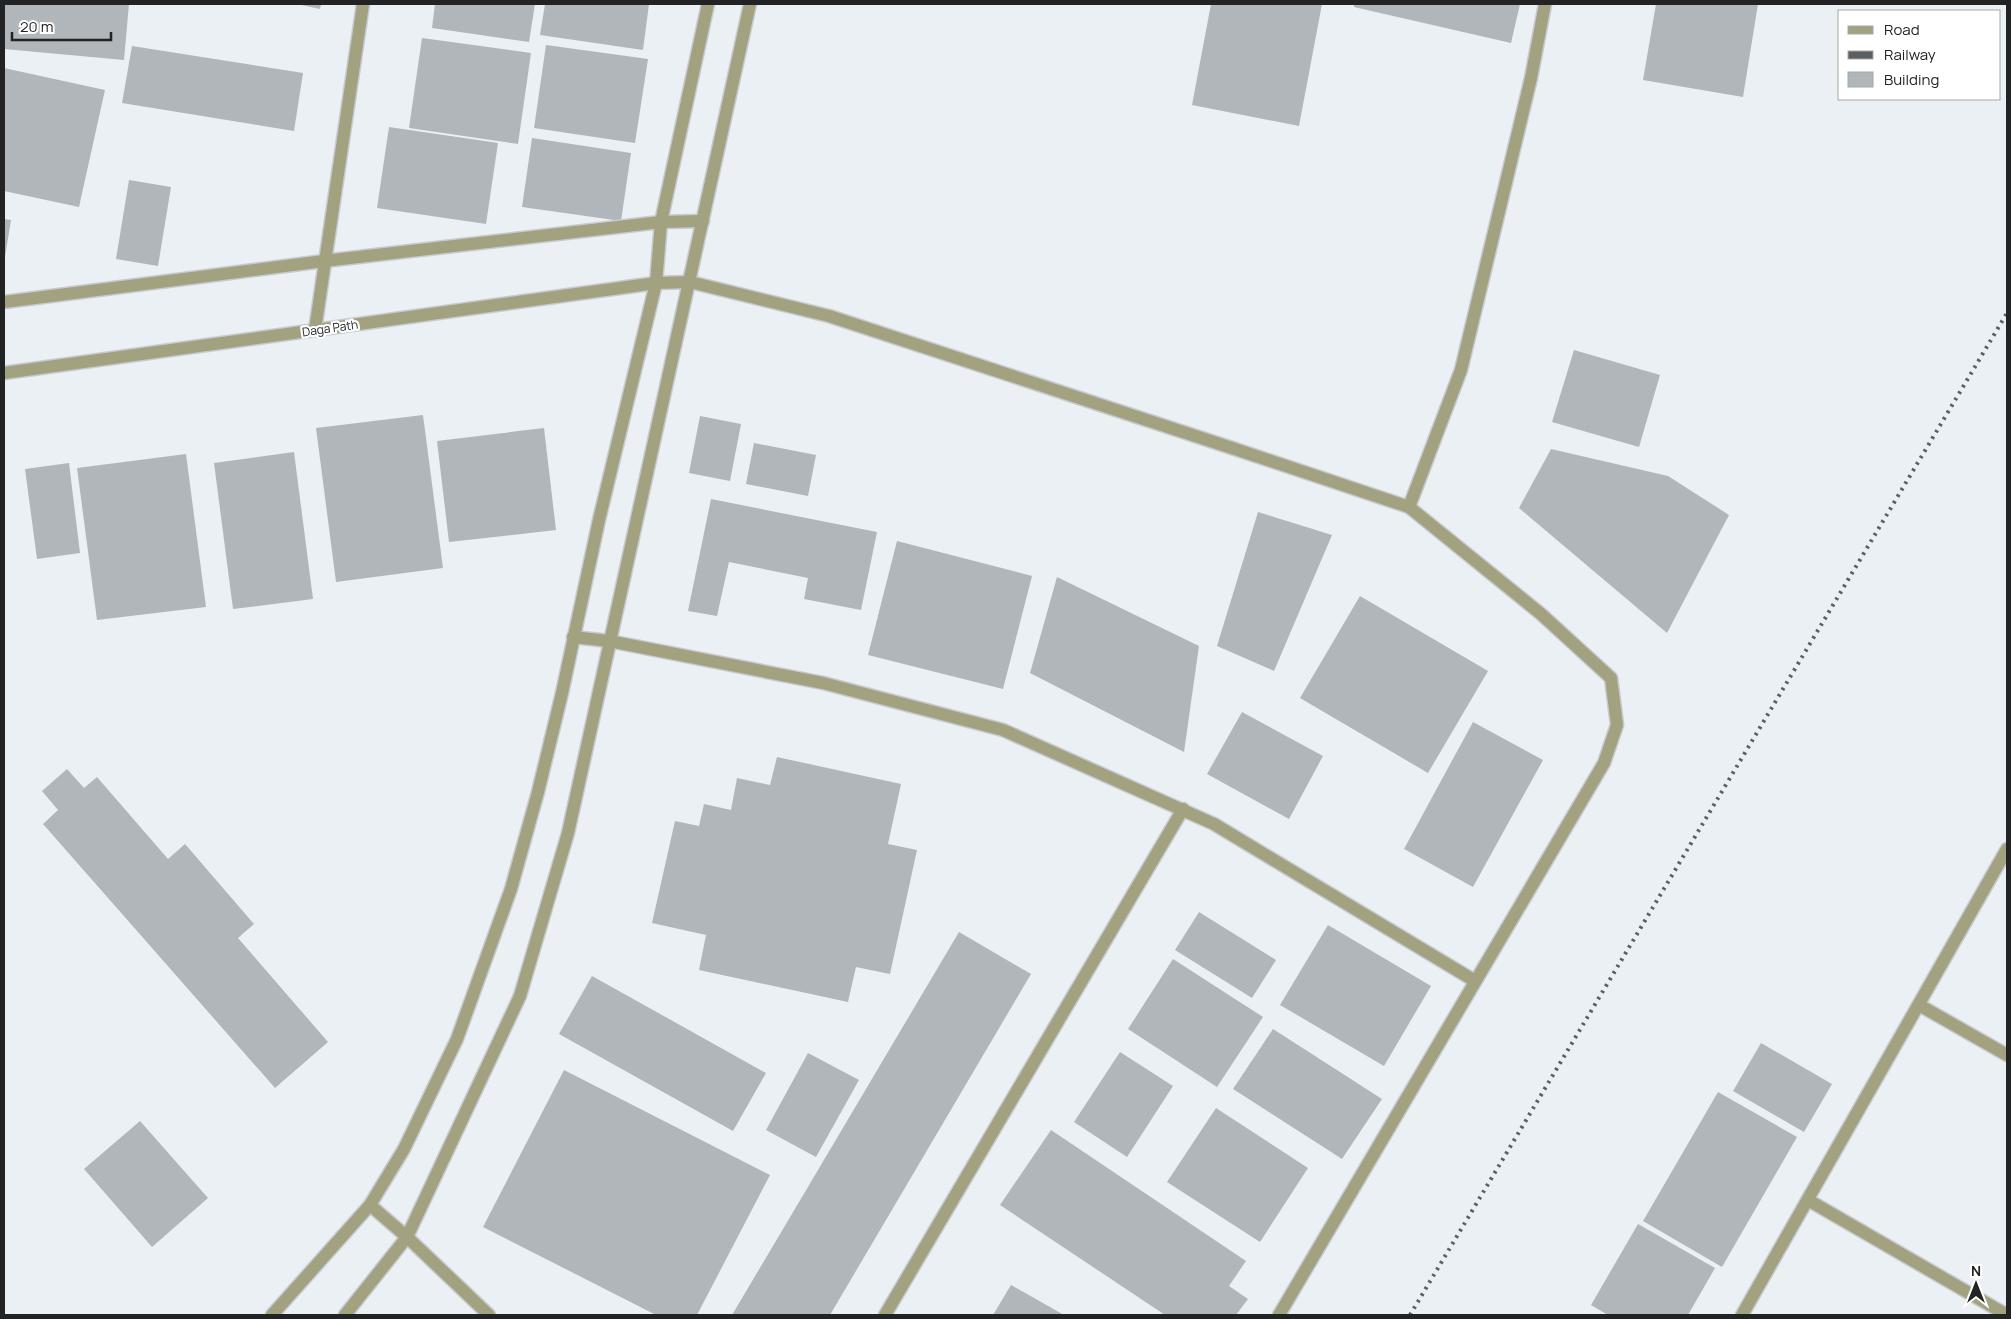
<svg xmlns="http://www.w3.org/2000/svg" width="2011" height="1319" font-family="Manrope,sans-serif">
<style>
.building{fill:#b1b6bb}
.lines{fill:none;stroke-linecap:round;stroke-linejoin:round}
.minor-casing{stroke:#c7cbcf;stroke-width:15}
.minor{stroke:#a2a180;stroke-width:12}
.rail{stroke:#5c5f61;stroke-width:4;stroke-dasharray:2.5 5;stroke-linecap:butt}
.labels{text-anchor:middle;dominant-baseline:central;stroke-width:4.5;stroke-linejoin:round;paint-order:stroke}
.street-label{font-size:12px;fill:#212324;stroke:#fff}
</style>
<rect width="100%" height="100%" fill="#ebf0f5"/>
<g class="building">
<polygon points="4,4 129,4 124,60 4,49"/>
<polygon points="297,4 321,4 320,9"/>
<polygon points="435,4 535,4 529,42 432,28"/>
<polygon points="545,4 649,4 643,50 540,35"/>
<polygon points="1211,4 1322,4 1299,126 1192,105"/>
<polygon points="1354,4 1520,4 1511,43 1354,7"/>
<polygon points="1656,4 1758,4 1743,97 1643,80"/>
<polygon points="422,38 531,53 518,144 409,128"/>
<polygon points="546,45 648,59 635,143 534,128"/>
<polygon points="132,46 303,73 294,131 122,103"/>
<polygon points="4,68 105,90 79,207 4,191"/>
<polygon points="389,127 498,143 486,224 377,208"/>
<polygon points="532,138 631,153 621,221 522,207"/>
<polygon points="129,180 171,187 158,266 116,259"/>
<polygon points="4,219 11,220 5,257 4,257"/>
<polygon points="1574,350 1660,375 1639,447 1552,422"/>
<polygon points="423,415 443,568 336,582 316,428"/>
<polygon points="700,416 741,424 730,481 689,473"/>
<polygon points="544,428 556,530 449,542 437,441"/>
<polygon points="754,443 816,455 808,496 746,484"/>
<polygon points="1551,449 1668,476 1729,515 1667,633 1519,508"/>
<polygon points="294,452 313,599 233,609 214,463"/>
<polygon points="186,454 206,607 97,620 77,468"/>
<polygon points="69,463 80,553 37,559 25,469"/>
<polygon points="711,499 877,532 861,610 804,599 808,578 729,562 717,616 688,611"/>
<polygon points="1258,512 1332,535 1274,671 1217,646"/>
<polygon points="897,541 1032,576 1003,689 868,655"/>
<polygon points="1057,577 1199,646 1184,752 1030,673"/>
<polygon points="1360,596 1488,671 1428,773 1300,698"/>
<polygon points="1242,712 1323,756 1289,819 1207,774"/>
<polygon points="1473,722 1543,760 1473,887 1404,849"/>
<polygon points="777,757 901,784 888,844 917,850 890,974 856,967 848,1002 699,970 706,935 652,923 675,821 699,826 704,804 731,810 737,778 770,785"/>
<polygon points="67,769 84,788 97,777 168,859 185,844 254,924 238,938 328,1042 275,1088 43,824 58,810 42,791"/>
<polygon points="1199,912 1276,960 1252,998 1175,950"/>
<polygon points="1328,925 1431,986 1384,1066 1280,1005"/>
<polygon points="959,932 1031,974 830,1315 732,1315"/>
<polygon points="1173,959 1263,1017 1217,1087 1128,1029"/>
<polygon points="592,976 766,1073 733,1131 559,1034"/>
<polygon points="1273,1029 1382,1099 1342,1159 1233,1089"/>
<polygon points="1761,1043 1832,1084 1804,1132 1733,1091"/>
<polygon points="1120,1052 1173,1086 1127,1157 1074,1122"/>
<polygon points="808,1053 859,1080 816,1157 766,1130"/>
<polygon points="564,1070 770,1175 697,1315 656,1315 483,1227"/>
<polygon points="1718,1092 1797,1137 1722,1267 1643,1221"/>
<polygon points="1216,1108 1308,1168 1260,1242 1167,1182"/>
<polygon points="140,1121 208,1198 152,1247 84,1169"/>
<polygon points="1051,1130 1246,1261 1229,1286 1248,1299 1236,1315 1165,1315 1000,1205"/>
<polygon points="1638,1224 1715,1268 1688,1315 1608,1315 1591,1305"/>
<polygon points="1011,1285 1064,1315 993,1315"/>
</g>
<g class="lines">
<g class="minor-casing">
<g id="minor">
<polyline points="4,302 324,261 661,222 703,221"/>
<polyline points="315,330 363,4"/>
<polyline points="4,373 656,283 690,282 829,316 1232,448 1409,507 1541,614 1611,678 1617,725 1604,763 1279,1315"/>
<polyline points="1409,507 1461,370 1531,78 1545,4"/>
<polyline points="573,637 609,641 823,683 1003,730 1214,824 1475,981"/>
<polyline points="1919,1005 2007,1055"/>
<polyline points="1808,1200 2007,1315"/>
<polyline points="370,1205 407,1237 489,1315"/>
<polyline points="272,1315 370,1205 404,1149 457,1039 511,889 538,792 562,693 599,520 656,283 661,222 708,4"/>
<polyline points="345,1315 407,1237 520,996 568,833 750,4"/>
<polyline points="885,1315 1183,809"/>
<polyline points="1742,1315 2007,849"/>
</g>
</g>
<use href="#minor" class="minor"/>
<polyline class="rail" points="1410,1315 2007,313"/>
</g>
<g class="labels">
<g class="street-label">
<text transform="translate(330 328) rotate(-8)">Daga Path</text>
</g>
</g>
<rect width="2011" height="1319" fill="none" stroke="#212324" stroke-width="10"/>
<rect x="1838" y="10" width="162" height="90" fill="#ffffff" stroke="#a6a7a7"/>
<rect x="1848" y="26" width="25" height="8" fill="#a2a180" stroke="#a6a7a7"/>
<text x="1884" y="35" font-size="15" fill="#212324">Road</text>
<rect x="1848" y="51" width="25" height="8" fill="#5c5f61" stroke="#a6a7a7"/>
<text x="1884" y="60" font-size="15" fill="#212324">Railway</text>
<rect x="1848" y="72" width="25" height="15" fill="#b1b6bb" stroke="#a6a7a7"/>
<text x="1884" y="85" font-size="15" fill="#212324">Building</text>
<g transform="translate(1976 1284)" stroke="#ffffff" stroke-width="4" paint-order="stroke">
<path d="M0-4L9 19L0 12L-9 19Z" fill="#212324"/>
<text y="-8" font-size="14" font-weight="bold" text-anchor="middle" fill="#212324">N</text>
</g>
<path d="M12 32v8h99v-8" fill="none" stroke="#212324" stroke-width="2.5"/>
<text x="20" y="32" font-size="15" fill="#212324" stroke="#ffffff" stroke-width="4" paint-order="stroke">20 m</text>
</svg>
